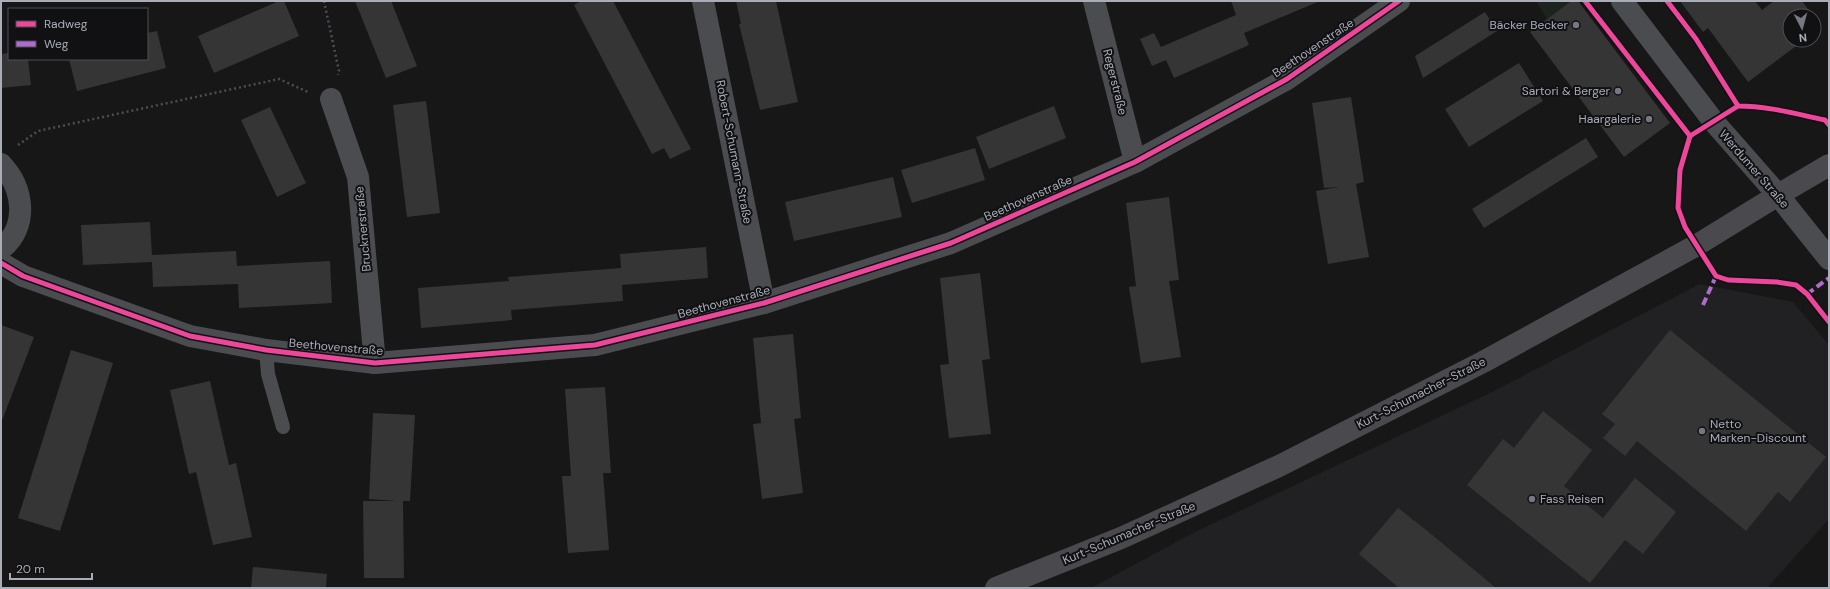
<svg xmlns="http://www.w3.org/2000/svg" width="1830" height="589" font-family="'DM Sans',sans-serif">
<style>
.built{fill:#212123}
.green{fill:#1d241e}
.building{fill:#353536}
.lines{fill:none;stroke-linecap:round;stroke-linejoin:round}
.path{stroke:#4d4e52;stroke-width:2.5;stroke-dasharray:2 3;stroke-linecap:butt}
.lane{stroke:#4b4c50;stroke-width:14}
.street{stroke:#4b4c50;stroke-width:22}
.secondary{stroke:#4a4a4e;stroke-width:22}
.quiet{stroke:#b06ccc;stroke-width:4;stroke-dasharray:8 4;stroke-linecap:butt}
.cycleway-casing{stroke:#111113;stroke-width:8}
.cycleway{stroke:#ed469a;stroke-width:5}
.poi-dot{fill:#757880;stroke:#111113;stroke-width:1.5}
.labels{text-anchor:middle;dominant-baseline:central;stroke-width:4;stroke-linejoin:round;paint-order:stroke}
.poi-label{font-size:12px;fill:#a8adb8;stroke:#111113;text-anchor:end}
.street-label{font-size:12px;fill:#a8adb8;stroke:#111113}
</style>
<rect width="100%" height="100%" fill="#171717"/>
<polygon class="built" points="1700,284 1793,302 1829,345 1829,519 1767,588 1091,588 1195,532 1490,393"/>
<polygon class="green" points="1536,1 1571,1 1547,19"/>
<g class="building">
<polygon points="279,1 284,1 299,36 214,73 198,36"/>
<polygon points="355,1 391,1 417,66 386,78"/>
<polygon points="581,1 613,1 691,149 670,159 664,148 652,154 574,5"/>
<polygon points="736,1 776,1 798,102 760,110 739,24 741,24"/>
<polygon points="1231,1 1320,1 1244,33 1249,45 1174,78 1166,60 1152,66 1140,39 1154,33 1161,47 1210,26 1236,15"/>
<polygon points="1571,1 1578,1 1670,123 1624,157 1530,32"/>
<polygon points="1680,1 1755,1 1762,10 1774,1 1802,1 1813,16 1790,16 1790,40 1804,40 1748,82 1708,28 1703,32"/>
<polygon points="1485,12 1497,31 1423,78 1415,56"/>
<polygon points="1814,17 1821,27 1814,32"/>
<polygon points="157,31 166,68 77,91 69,59 147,59 147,33"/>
<polygon points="9,53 9,59 28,59 31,85 1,88 1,54"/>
<polygon points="1519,63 1543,101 1469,147 1445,109"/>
<polygon points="1351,97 1364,182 1356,184 1369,257 1328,264 1316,191 1339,187 1324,188 1312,103"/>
<polygon points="426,101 440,213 407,217 393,105"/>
<polygon points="1054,106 1066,138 989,169 976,137"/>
<polygon points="270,107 306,183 277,197 241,120"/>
<polygon points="1586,138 1598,157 1484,228 1472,209"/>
<polygon points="975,148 985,180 912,203 901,170"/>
<polygon points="893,177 902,217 794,241 785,202"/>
<polygon points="1169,197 1179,280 1169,281 1181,357 1141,363 1129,287 1136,286 1126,203"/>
<polygon points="150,222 152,255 236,251 237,266 330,261 332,303 239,308 238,284 153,287 152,262 83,265 81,225"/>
<polygon points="706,247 708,278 622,285 623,301 511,310 512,320 421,328 418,288 509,281 508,277 621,268 620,254"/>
<polygon points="980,273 990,359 982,360 991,434 949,438 940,365 949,364 940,278"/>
<polygon points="1,325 34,337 1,423"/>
<polygon points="1670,330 1826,457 1790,502 1778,492 1746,531 1637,441 1625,456 1603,438 1615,424 1602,414"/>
<polygon points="793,334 801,418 794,419 803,493 762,499 753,424 772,422 761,423 753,338"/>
<polygon points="71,350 113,363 60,531 18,518"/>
<polygon points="210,381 229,465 236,463 252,537 213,545 196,472 189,474 170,390"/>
<polygon points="605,387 611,473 603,473 609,550 568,553 562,476 571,476 565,389"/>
<polygon points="1543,411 1592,450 1564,486 1603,518 1635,478 1676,512 1643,554 1625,540 1590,583 1467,485 1503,439 1514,448"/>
<polygon points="373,413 415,415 410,501 403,501 404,578 364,578 363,501 397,501 369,499"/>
<polygon points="1398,508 1425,529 1496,588 1399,588 1359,554"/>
<polygon points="253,567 327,574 326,588 251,588"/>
</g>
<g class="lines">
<g class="path">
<polyline points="324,1 339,71 338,75"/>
<polyline points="18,145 38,131 279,79 308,92"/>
</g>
<polyline class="lane" points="266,350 268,374 283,427"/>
<g class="street">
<polyline points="703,1 764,303"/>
<polyline points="1094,1 1135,162"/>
<polyline points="1622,1 1714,122 1778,195 1829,259"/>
<polyline points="331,99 358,177 375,363"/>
<path d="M1,164C24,188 29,227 1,249"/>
<polyline points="1,263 23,276 190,336 266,350 375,363 595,345 764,303 951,243 1135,162 1287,79 1399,1"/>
</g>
<polyline class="secondary" points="996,588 1121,538 1279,466 1483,362 1697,245 1778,195 1829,165"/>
<g class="quiet">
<polyline points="1807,294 1829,278"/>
<polyline points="1703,305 1716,276"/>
</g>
<g class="cycleway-casing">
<g id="cycleway">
<polyline points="1585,1 1690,136 1680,170 1678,208 1685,227 1716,276 1728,280 1777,282 1796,285 1807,294 1829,322"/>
<path d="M1667,1L1696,39L1738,106C1768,106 1796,114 1825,120L1829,125"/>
<polyline points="1690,136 1738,106"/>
<polyline points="1,263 23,276 190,336 266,350 375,363 595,345 764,303 951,243 1135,162 1287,79 1399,1"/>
</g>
</g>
<use href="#cycleway" class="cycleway"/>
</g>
<g class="poi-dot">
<circle cx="1576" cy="25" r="4"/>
<circle cx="1618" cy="91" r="4"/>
<circle cx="1649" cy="119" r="4"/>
<circle cx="1702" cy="431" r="4"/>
<circle cx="1532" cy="499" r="4"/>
</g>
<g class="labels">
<g class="poi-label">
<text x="1568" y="25">Bäcker Becker</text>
<text x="1610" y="91">Sartori &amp; Berger</text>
<text x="1641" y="119">Haargalerie</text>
<text x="1710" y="424" text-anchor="start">Netto<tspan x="1710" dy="14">Marken-Discount</tspan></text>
<text x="1540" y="499" text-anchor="start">Fass Reisen</text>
</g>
<g class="street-label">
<text transform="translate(1313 48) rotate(-34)">Beethovenstraße</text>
<text transform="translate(1115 82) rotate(76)">Regerstraße</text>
<text transform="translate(734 152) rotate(79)">Robert-Schumann-Straße</text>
<text transform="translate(1754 169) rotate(49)">Werdumer Straße</text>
<text transform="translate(1028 198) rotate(-24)">Beethovenstraße</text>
<text transform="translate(363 229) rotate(-95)">Brucknerstraße</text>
<text transform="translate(724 302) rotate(-15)">Beethovenstraße</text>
<text transform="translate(336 347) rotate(5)">Beethovenstraße</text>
<text transform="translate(1421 393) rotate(-27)">Kurt-Schumacher-Straße</text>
<text transform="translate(1129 533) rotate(-23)">Kurt-Schumacher-Straße</text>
</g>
</g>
<rect width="1830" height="589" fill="none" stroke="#a8adb8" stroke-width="4"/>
<rect x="8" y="8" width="140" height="52" fill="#111113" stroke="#4d4f55"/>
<rect x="16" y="21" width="20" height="6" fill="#ed469a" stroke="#4d4f55"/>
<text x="44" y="28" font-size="12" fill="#a8adb8">Radweg</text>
<rect x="16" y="41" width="20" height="6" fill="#b06ccc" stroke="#4d4f55"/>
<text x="44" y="48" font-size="12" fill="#a8adb8">Weg</text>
<g transform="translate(1802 28) rotate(174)"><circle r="19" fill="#111113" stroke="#4d4f55"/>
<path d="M0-3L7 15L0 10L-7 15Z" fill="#757880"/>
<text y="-6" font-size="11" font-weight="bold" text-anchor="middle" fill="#a8adb8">N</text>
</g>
<path d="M10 573v6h82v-6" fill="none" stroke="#a8adb8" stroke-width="2"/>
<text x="16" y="573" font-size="12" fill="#a8adb8" stroke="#111113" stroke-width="3" paint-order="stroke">20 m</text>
</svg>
